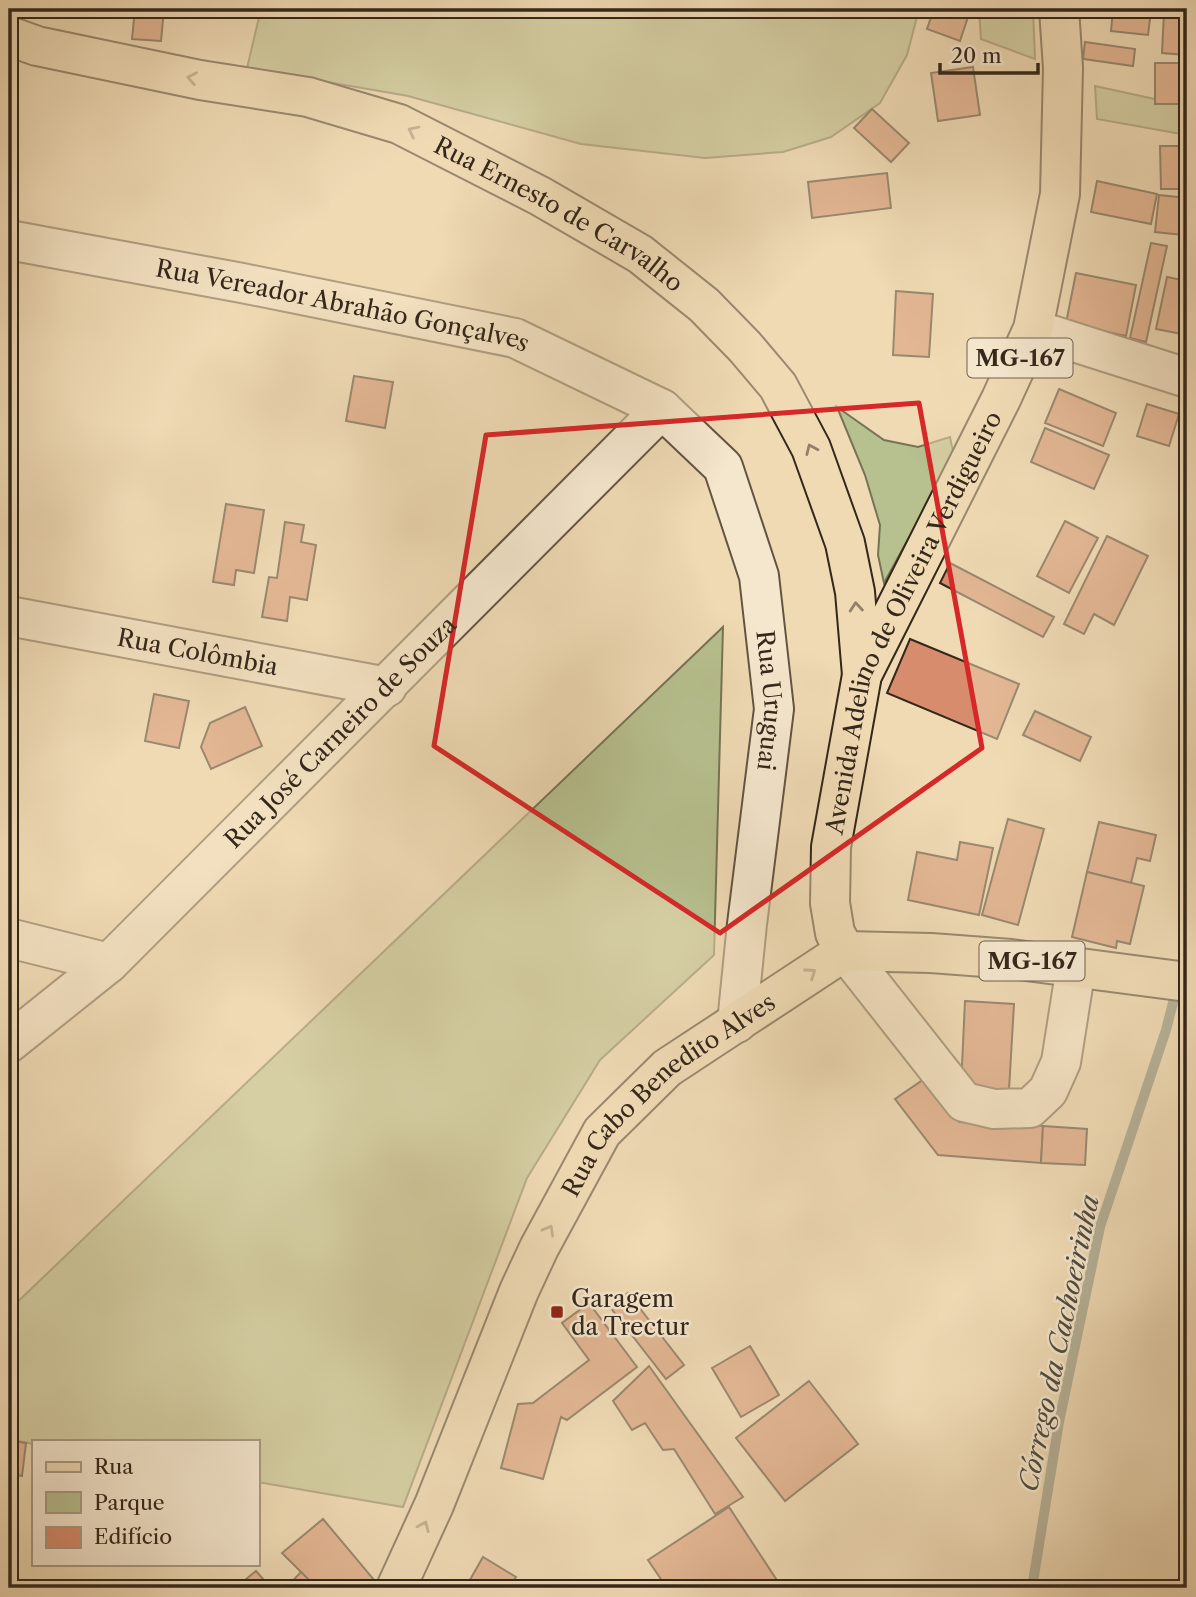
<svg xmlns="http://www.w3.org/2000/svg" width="1196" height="1597" font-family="'Libre Caslon Text',serif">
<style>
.green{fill:#b7c08f;stroke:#767455;stroke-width:2}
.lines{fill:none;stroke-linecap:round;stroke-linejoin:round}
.stream{stroke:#727f76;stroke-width:10}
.building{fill:#d68c6d;stroke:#34271b;stroke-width:2}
.minor-casing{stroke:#635441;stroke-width:42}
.major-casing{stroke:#34271b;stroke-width:42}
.minor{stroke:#f5e7ce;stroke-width:38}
.major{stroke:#efdab4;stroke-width:38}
.oneway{stroke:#928068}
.marked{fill:none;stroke:#d62828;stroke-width:5;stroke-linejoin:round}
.poi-dot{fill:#8f2418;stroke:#f5e7ce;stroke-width:2.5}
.labels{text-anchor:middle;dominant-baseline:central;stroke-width:5;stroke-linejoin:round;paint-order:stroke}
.shield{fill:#f5e7ce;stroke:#6e6151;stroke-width:2}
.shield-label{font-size:23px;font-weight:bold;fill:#34271b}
.street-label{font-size:24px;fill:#34271b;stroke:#f5e7ce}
.poi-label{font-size:24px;fill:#34271b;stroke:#f5e7ce;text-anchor:start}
.water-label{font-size:26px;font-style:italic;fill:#4e4c41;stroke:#f5e7ce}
</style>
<rect width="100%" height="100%" fill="#efdab4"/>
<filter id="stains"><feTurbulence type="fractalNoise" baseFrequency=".00286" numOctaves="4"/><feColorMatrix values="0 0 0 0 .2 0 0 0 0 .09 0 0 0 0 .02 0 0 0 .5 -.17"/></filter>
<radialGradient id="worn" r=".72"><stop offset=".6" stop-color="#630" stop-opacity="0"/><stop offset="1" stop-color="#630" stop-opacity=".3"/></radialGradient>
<g class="green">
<polygon points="261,9 919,9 907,55 880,103 831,137 783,152 705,158 581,144 408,96 247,68"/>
<polygon points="979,9 1033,9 1035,59 981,39"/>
<polygon points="1095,86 1187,106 1187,135 1097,119"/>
<polygon points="837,407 884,440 918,447 950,437 954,456 884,583 878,555 880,525 865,475"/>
<polygon points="723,627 714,955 600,1060 527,1178 403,1507 257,1482 257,1441 33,1441 33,1444 9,1439 9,1310"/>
</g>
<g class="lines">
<g class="stream">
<polyline points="1181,973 1187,950"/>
<polyline points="1032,1588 1059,1422 1100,1227 1166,1030 1177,987"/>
</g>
</g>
<g class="building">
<polygon points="135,9 164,9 161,41 132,39"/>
<polygon points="934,9 943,9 968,17 960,41 927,29"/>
<polygon points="1113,9 1151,11 1148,35 1111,31"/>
<polygon points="1164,13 1187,15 1185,55 1162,53"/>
<polygon points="1085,42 1135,49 1133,66 1083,59"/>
<rect x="1155" y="63" width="26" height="41"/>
<polygon points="973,67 980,115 938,121 931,73"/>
<polygon points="872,109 909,143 891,162 854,128"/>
<polygon points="1160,146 1184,146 1185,189 1161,189"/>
<polygon points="887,173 891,208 812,218 808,182"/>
<polygon points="1097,181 1157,194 1151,224 1091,212"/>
<polygon points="1159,195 1187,198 1183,235 1155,232"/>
<polygon points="1151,243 1167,246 1146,342 1130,338"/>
<polygon points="1076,273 1136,285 1126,336 1066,323"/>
<polygon points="1167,277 1187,281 1187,335 1156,329"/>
<polygon points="896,291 933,294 929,357 893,355"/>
<polygon points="354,376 393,382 385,428 346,421"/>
<polygon points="1059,389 1116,413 1103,446 1045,423"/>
<polygon points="1147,404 1179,414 1169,446 1137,436"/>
<polygon points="1045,428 1109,455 1094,489 1031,462"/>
<polygon points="226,504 264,510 254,573 236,570 234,585 213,582"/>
<polygon points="1065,521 1098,538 1069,593 1037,576"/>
<polygon points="285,522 304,525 301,542 316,545 307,600 290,597 287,621 262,617 269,577 277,578"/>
<polygon points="1107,536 1148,556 1114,625 1094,614 1084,634 1064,624"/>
<polygon points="950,563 1054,617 1043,637 940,583"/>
<polygon points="910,639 1019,684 997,739 887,693"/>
<polygon points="154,694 189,701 179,748 145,741"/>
<polygon points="245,707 262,746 211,769 201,747 210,723"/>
<polygon points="1035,711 1091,737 1080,761 1023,735"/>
<polygon points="1008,819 1044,829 1018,925 982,915"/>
<polygon points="1099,822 1156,835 1150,861 1137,858 1131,883 1087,872"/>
<polygon points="960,842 993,848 979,915 908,900 917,852 957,860"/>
<polygon points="1087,872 1144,886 1130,944 1117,941 1116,948 1072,937"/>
<polygon points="965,1001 1014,1004 1009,1090 961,1087"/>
<polygon points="927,1077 959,1122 1043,1126 1041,1163 938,1155 895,1099"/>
<polygon points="1043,1126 1087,1129 1085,1165 1041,1163"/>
<polygon points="628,1293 684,1365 666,1379 610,1307"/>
<polygon points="589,1303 637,1367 567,1420 561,1417 543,1479 501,1468 518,1404 533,1403 589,1360 562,1323"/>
<polygon points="750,1346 779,1395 741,1417 712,1368"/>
<polygon points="649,1366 743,1497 715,1514 674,1449 663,1450 645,1423 632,1430 613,1401"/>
<polygon points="809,1381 858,1444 785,1501 736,1438"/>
<polygon points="9,1440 26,1443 22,1476 12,1474 9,1495"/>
<polygon points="729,1507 782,1588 667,1588 648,1560"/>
<polygon points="323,1519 375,1581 371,1588 317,1588 282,1553"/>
<polygon points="483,1557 516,1577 509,1588 473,1588 467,1585"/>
<polygon points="256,1571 271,1588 235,1588"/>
<polygon points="301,1572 317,1588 286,1588"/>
</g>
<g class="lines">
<g class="minor-casing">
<g id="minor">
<path id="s1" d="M9,240L242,283L515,338L662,409L723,467L759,576L774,709L747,924L737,1023"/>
<polyline points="1033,329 1187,378"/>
<path id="s2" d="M9,616L387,687"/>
<polyline points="9,938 109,963"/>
<polyline points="845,951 964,1102 994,1109 1030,1108 1048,1091 1061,1062 1076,967"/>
<path id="s3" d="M9,1043L109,963L662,409"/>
</g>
</g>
<g class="major-casing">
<g id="major">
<path id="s4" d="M9,36L37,46L200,80L308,97L399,124L540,196L640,254L704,305L745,347L778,386L811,448L845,543L855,592L862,675"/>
<path id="s5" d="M845,951L835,933L830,903L831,847L862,675L1001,399L1033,329L1060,194L1063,68L1059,9"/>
<path id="s6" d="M396,1588L434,1505L519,1291L539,1248L602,1132L667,1068L845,951L931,953L1011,959L1187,982"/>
</g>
</g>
<use href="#minor" class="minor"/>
<use href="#major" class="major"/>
</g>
<defs><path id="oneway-chevron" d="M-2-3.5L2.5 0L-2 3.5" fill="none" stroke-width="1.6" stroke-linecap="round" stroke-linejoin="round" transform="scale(1.75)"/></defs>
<g class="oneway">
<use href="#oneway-chevron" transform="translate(192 78) rotate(-169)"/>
<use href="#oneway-chevron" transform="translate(413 131) rotate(-153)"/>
<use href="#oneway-chevron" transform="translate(811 449) rotate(-114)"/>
<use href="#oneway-chevron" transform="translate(856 607) rotate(-95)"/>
<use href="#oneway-chevron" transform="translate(811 973) rotate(-35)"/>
<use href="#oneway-chevron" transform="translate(549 1230) rotate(-61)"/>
<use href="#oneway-chevron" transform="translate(424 1526) rotate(-66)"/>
</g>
<path d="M0 0H1196V1597H0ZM919,403L982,748L720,933L434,746L486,435Z" fill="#efdab4" fill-opacity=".55" fill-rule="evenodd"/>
<path class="marked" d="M919,403L982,748L720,933L434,746L486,435Z"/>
<rect class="poi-dot" x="550" y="1305" width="14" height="14" rx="3.5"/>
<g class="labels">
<g class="shield">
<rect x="967.5" y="338.5" width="105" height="39" rx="5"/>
<rect x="979.5" y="941.5" width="105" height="39" rx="5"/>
</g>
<g class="shield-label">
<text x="1020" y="358">MG-167</text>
<text x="1032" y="961">MG-167</text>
</g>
<g class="street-label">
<text stroke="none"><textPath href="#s4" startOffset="584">Rua Ernesto de Carvalho</textPath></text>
<text stroke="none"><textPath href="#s1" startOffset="340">Rua Vereador Abrahão Gonçalves</textPath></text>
<text stroke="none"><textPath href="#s5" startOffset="348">Avenida Adelino de Oliveira Verdigueiro</textPath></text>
<text stroke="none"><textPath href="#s2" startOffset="192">Rua Colômbia</textPath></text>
<text stroke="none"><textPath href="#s1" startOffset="1003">Rua Uruguai</textPath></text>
<text stroke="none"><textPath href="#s3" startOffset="455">Rua José Carneiro de Souza</textPath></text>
<text stroke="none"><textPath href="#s6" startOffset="574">Rua Cabo Benedito Alves</textPath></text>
</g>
<g class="poi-label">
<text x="571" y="1298">Garagem<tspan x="571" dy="28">da Trectur</tspan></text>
</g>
<g class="water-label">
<text transform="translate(1059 1343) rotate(-78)">Córrego da Cachoeirinha</text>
</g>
</g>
<rect width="1196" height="1597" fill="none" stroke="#efdab4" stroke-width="35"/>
<rect x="10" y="10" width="1175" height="1576" fill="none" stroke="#34271b" stroke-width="3.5"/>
<rect x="18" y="18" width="1161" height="1562" fill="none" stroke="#34271b" stroke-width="2"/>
<rect x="32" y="1440" width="228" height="126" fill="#f5e7ce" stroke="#a89a86" stroke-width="2"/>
<rect x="46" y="1462" width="35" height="10" fill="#efdab4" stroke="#a89a86" stroke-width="2"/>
<text x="94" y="1474" font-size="21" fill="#34271b">Rua</text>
<rect x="46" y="1492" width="35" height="21" fill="#b7c08f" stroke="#a89a86" stroke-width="2"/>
<text x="94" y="1510" font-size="21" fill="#34271b">Parque</text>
<rect x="46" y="1527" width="35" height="21" fill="#d68c6d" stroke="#a89a86" stroke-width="2"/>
<text x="94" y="1544" font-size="21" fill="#34271b">Edifício</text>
<path d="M940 63v10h98v-10" fill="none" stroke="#34271b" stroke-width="3.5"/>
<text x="951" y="63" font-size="21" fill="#34271b" stroke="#f5e7ce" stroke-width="5" paint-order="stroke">20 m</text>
<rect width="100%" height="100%" filter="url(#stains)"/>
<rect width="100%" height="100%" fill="url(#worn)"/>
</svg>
